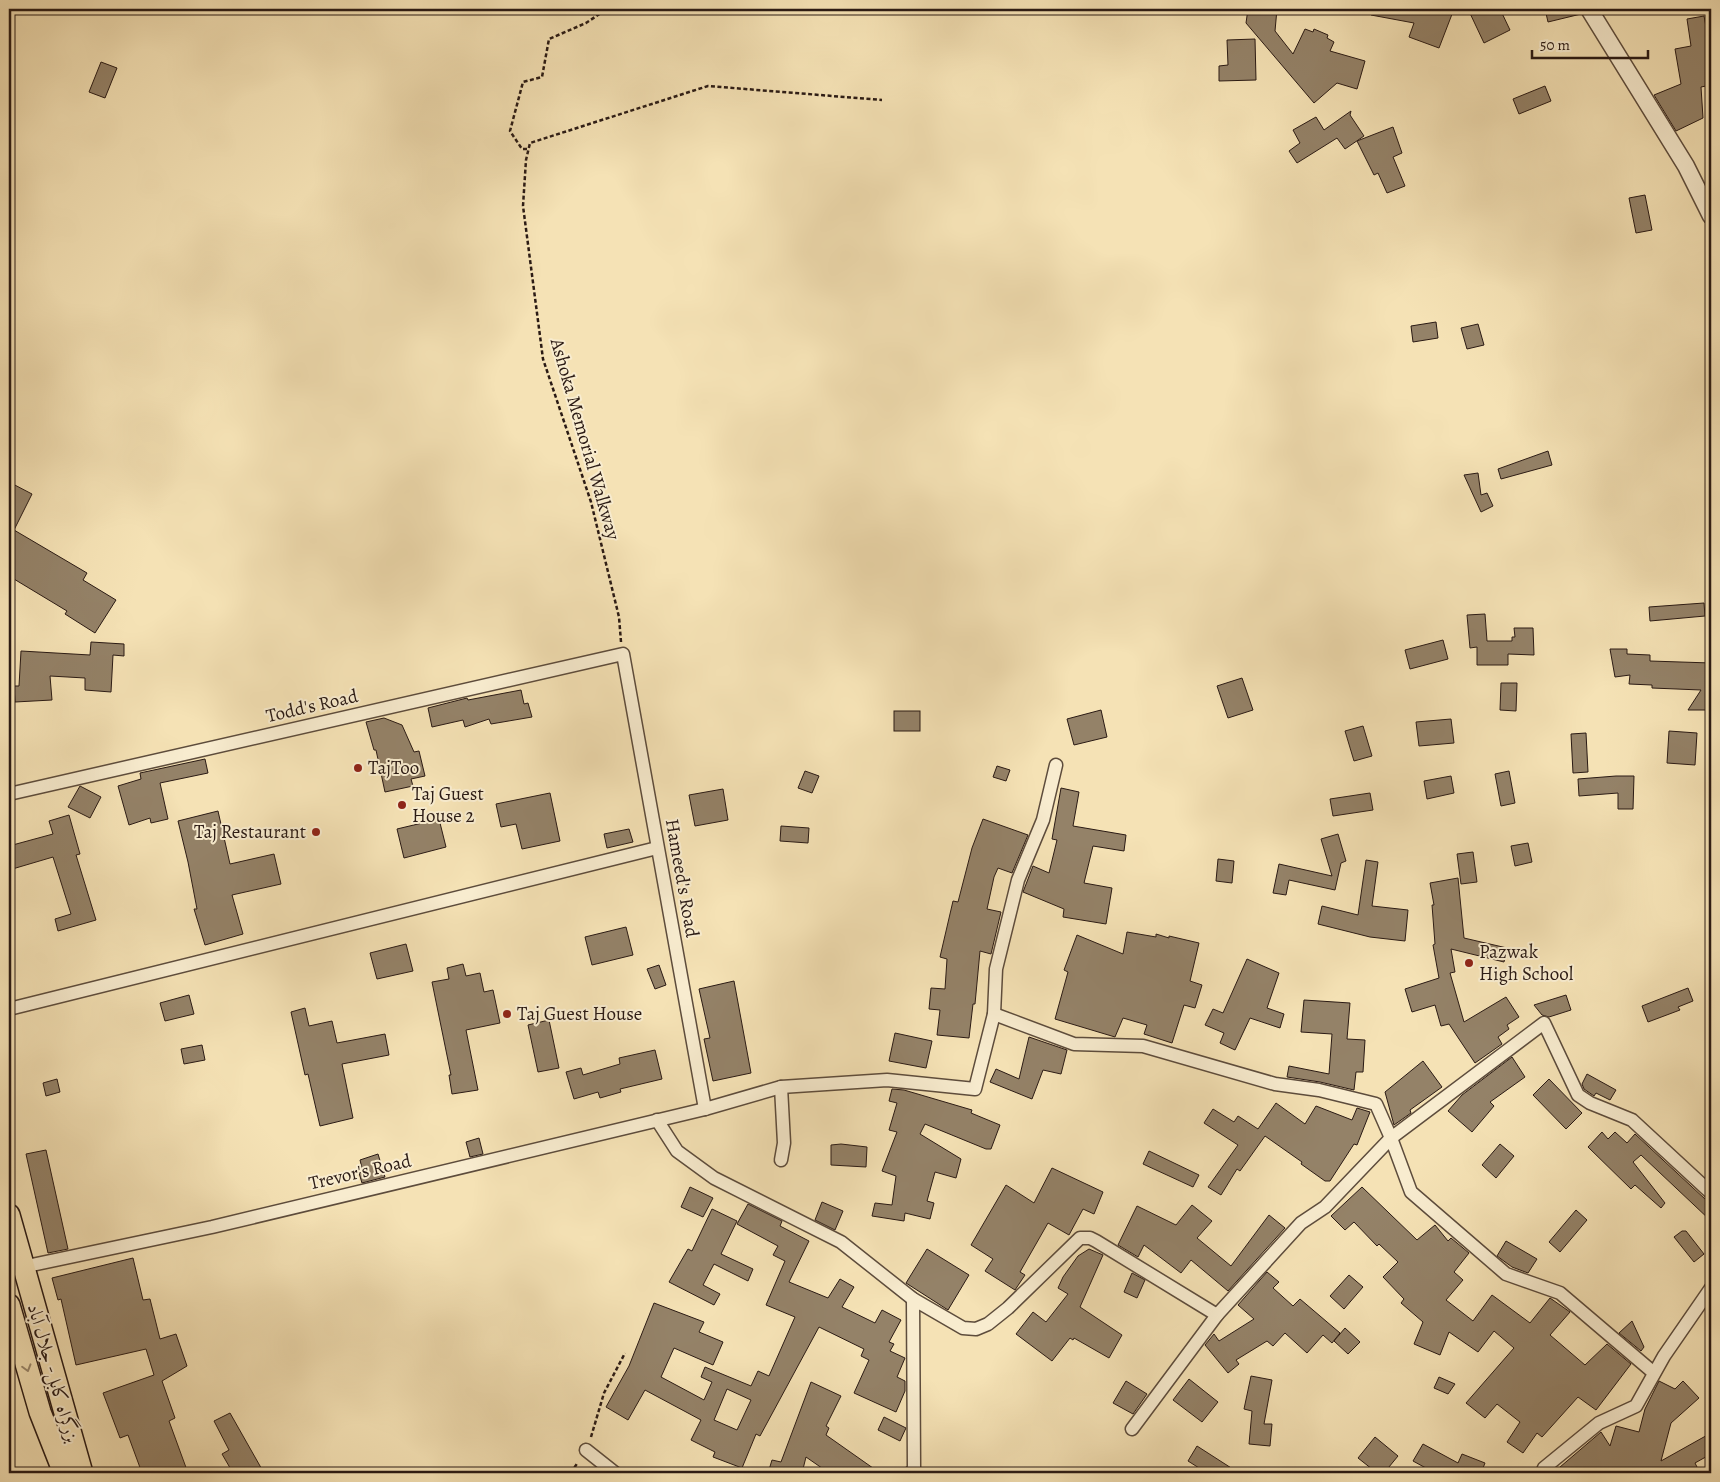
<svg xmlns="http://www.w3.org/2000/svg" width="1720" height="1482" font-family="Alegreya,Amiri,serif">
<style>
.building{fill:#948268;stroke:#2a1a14;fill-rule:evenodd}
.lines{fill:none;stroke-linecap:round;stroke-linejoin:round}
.minor-casing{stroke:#5d4c3c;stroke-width:15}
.tertiary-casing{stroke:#5d4c3c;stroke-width:19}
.trunk-casing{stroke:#2a1a14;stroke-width:24}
.path{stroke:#2a1a14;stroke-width:2.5;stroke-dasharray:4 2.5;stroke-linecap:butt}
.minor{stroke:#f8eccf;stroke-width:12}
.tertiary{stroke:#f8eccf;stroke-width:16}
.trunk{stroke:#f5e2b5;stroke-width:21}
.oneway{stroke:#9a886d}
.poi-dot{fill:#8f2418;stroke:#f8eccf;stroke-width:2}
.labels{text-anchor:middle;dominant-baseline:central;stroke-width:4;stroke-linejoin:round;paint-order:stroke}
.street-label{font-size:19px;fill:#2a1a14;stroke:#f8eccf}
.poi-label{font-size:19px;fill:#2a1a14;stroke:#f8eccf;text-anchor:start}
</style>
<rect width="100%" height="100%" fill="#f5e2b5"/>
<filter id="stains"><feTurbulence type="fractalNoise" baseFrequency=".004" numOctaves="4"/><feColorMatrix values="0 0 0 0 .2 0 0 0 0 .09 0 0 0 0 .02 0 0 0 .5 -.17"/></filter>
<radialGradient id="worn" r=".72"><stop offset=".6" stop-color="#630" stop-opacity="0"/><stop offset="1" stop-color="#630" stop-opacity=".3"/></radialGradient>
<g class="building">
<polygon points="1248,9 1277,9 1275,31 1293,54 1305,29 1313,32 1314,29 1328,35 1327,38 1334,42 1330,51 1365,61 1357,89 1337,83 1314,103 1246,23"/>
<polygon points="1371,9 1454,9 1439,48 1409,37 1414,23 1371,15"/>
<polygon points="1468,9 1500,9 1510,30 1484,43"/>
<polygon points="1545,9 1579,9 1581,14 1548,22"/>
<polygon points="1704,16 1711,54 1711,85 1701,87 1703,118 1676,131 1654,95 1681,84 1675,49 1691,46 1687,19"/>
<polygon points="1255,39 1256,80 1219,81 1219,66 1228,65 1227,40"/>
<polygon points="101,62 117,68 105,98 89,92"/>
<polygon points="1545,86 1551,101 1519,114 1513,99"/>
<polygon points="1351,111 1350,115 1364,136 1345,149 1337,138 1297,163 1289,151 1300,143 1293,130 1316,117 1324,130"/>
<polygon points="1393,127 1402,153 1393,157 1405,186 1387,193 1378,173 1374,175 1357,141"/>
<polygon points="1645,195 1652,230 1636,233 1629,198"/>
<polygon points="1436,322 1438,338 1413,342 1411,326"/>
<polygon points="1478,324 1484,345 1467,349 1461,328"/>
<polygon points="1548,451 1552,465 1501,479 1498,469"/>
<polygon points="1478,473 1481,495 1487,493 1493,506 1481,512 1464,475"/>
<polygon points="9,482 32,494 14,530 87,573 83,580 116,600 95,633 65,614 67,611 9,576"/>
<polygon points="1704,603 1705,616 1650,621 1649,607"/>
<polygon points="1485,614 1487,641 1512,641 1512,637 1515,637 1514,628 1533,628 1534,655 1508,654 1508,665 1477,665 1477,647 1470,648 1467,615"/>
<polygon points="1443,640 1448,659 1410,669 1405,650"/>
<polygon points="91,642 124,644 124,656 113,655 111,692 85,690 85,678 50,676 52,700 15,702 14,686 19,686 21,651 90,655"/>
<polygon points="1610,649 1627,649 1627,654 1650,655 1650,661 1711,663 1711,710 1688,710 1701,690 1652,688 1652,685 1629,684 1630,675 1615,677"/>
<polygon points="1242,678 1253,710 1228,718 1217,686"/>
<polygon points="1501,683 1517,683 1516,711 1500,710"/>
<polygon points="521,690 524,704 528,703 532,717 491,724 489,719 465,727 463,720 432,727 428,708 467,698 468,700"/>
<polygon points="1101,710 1107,737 1074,745 1067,719"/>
<rect x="894" y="711" width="26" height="20"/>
<polygon points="384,718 402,725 414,752 419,751 425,776 411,779 413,786 385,792 376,750 374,750 366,722"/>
<polygon points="1451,719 1454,743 1419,746 1416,722"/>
<polygon points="1363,726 1372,756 1354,761 1345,731"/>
<polygon points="1669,731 1697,733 1695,765 1667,763"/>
<polygon points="1586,733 1588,772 1573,773 1571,734"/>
<polygon points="205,759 208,773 160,783 168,819 151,823 150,818 129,825 118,786 141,779 140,773"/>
<polygon points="997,766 1010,770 1006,781 993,777"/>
<polygon points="805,771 819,776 812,793 798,788"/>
<polygon points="1509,771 1515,803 1501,806 1495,774"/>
<polygon points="1451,776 1454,793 1427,799 1424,781"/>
<polygon points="1616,776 1634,776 1633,809 1618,809 1618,793 1579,796 1578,779"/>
<polygon points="80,786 101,797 90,818 68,807"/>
<polygon points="1061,788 1079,792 1073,826 1126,835 1124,851 1093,846 1084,883 1112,888 1106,924 1063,917 1064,909 1023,892 1033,866 1049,873 1057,840 1052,839"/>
<polygon points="723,789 728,820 695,826 689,795"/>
<polygon points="550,793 560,841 522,849 516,824 501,827 496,804"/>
<polygon points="1370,793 1373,810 1333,816 1330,799"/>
<polygon points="218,811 230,864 274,854 281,884 232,895 243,934 205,945 194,909 197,909 188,862 178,821"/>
<polygon points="69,815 80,854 76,855 96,920 58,931 55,919 71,914 53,857 9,870 9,846 53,834 49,821"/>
<polygon points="439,819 446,847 404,858 397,829"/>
<polygon points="983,819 1028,835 1012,873 998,868 994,877 987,909 1001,912 991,954 980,951 975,1004 973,1004 969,1038 937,1035 940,1010 929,1009 931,988 945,989 947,959 940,957 953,901 958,902 972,848"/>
<polygon points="781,826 809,828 808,843 780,841"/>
<polygon points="629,829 633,842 607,848 604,834"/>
<polygon points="1338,834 1346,861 1341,863 1335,890 1289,880 1286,895 1273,893 1279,864 1332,876 1321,839"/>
<polygon points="1528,843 1532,862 1515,866 1511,846"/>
<polygon points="1473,852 1477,882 1461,884 1457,854"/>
<polygon points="1218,859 1234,861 1232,883 1216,881"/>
<polygon points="1366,860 1378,862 1372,906 1408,910 1405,941 1370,937 1318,924 1322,906 1358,915"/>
<polygon points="1458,878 1464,938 1507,948 1504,962 1451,949 1455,972 1450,973 1464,1022 1506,997 1519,1017 1507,1025 1509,1029 1498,1037 1502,1044 1475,1063 1449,1024 1441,1026 1435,1005 1412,1012 1405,989 1439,978 1433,945 1435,944 1432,905 1434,905 1430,883"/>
<polygon points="626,927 633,955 592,965 585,937"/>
<polygon points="1127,932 1156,937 1156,934 1169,938 1169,936 1199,943 1190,981 1202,985 1195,1008 1184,1005 1172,1043 1144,1034 1147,1025 1123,1018 1115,1037 1055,1019 1068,972 1064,970 1077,935 1123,954"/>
<polygon points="406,944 413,971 377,979 370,953"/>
<polygon points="1247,959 1279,973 1267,1008 1284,1014 1280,1028 1250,1018 1235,1050 1220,1043 1224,1033 1205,1025 1213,1009 1223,1013"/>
<polygon points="463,964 466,976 480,973 484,992 493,990 500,1023 466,1030 478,1090 452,1094 449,1075 451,1075 432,982 449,979 447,968"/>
<polygon points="659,965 666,985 655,989 647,969"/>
<polygon points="734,981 751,1073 713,1081 704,1039 710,1038 699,989"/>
<polygon points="1688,988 1693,1001 1678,1007 1680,1010 1648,1022 1642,1006"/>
<polygon points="189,995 194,1014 165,1021 160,1003"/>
<polygon points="1566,995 1571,1010 1549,1017 1542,1015 1534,1005"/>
<polygon points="1304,1000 1350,1003 1347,1039 1365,1040 1363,1072 1356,1072 1354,1090 1320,1082 1287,1077 1289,1066 1329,1074 1332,1034 1301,1032"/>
<polygon points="305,1008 309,1026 332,1021 337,1043 385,1034 389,1055 342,1064 353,1118 320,1126 308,1074 305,1075 291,1012"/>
<polygon points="549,1020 559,1068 538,1072 528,1025"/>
<polygon points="895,1033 932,1041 926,1068 889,1061"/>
<polygon points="1029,1037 1067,1050 1061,1074 1043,1070 1032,1099 990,1082 996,1069 1019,1079"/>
<polygon points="202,1045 205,1060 184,1064 181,1049"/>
<polygon points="655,1050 662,1079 620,1089 621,1092 600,1098 598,1092 574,1099 566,1072 581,1068 583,1075 620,1064 619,1058"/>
<polygon points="1512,1057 1525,1077 1490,1102 1494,1106 1472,1132 1448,1111 1462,1095"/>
<polygon points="1423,1061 1442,1087 1410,1110 1411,1113 1394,1125 1385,1092"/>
<polygon points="1587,1074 1616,1090 1610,1100 1596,1093 1594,1096 1584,1089 1582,1084"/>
<polygon points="57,1079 60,1092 46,1096 43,1083"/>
<polygon points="1549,1079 1582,1113 1566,1129 1533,1095"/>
<polygon points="892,1089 904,1090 972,1110 971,1113 1000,1125 991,1149 986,1149 925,1124 920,1134 961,1159 956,1178 935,1172 927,1201 934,1203 930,1219 905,1213 904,1221 872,1216 875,1203 892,1205 896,1176 882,1171 897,1132 889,1130 897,1103 889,1101"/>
<polygon points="1276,1103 1305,1124 1316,1106 1352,1120 1357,1108 1370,1112 1357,1145 1354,1144 1330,1181 1325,1181 1301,1164 1302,1162 1265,1136 1240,1171 1237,1169 1221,1195 1208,1187 1238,1145 1204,1123 1213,1109 1234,1122 1238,1116 1258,1129"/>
<polygon points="1602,1132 1608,1139 1615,1132 1627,1143 1635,1134 1705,1199 1711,1201 1711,1221 1641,1155 1633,1162 1665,1203 1661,1208 1635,1185 1631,1189 1588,1147"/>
<polygon points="479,1138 483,1154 470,1157 466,1142"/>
<polygon points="841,1144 867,1147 866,1167 831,1165 831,1145"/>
<polygon points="1500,1144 1514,1156 1496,1178 1482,1165"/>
<polygon points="46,1150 68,1249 48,1253 26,1154"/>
<polygon points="1149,1151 1199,1175 1193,1187 1143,1164"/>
<polygon points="378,1154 385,1177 362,1183 359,1173 363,1172 360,1160"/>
<polygon points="1052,1168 1103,1192 1094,1214 1083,1209 1069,1235 1048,1223 1020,1272 1025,1275 1015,1290 985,1271 993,1259 971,1245 1006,1185 1034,1203"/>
<polygon points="690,1187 713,1198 703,1217 681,1207"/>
<polygon points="1362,1187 1417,1240 1435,1225 1448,1241 1451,1238 1469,1253 1454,1272 1463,1280 1446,1300 1473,1321 1492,1295 1530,1323 1550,1298 1570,1312 1550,1335 1585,1365 1607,1344 1631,1364 1596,1410 1578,1397 1542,1437 1537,1433 1523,1453 1507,1442 1520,1422 1497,1404 1485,1418 1466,1403 1514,1348 1494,1331 1478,1352 1449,1332 1440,1355 1414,1344 1423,1322 1401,1303 1404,1299 1383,1277 1398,1262 1379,1244 1377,1246 1354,1222 1345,1230 1331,1216"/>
<polygon points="822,1202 843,1211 835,1230 815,1220"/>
<path d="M748,1204L782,1221L780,1226L809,1241L789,1282L828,1298L840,1279L854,1287L842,1307L875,1323L882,1310L901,1320L889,1342L894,1344L890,1351L905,1358L897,1377L905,1381V1391L896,1412L854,1393L869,1360L861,1356L864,1349L819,1327L760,1436L756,1434L742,1468L713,1457L715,1452L691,1440L701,1420L645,1390L628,1420L606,1407L629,1366L654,1303L704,1322L699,1332L723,1342L713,1365L674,1348L661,1377L704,1400L712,1382L701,1377L705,1367L751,1386L758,1371L769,1376L795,1317L766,1305L785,1261L773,1255L778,1246L737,1224ZM727,1389L751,1400L737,1430L714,1420Z"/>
<polygon points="1192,1205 1212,1221 1197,1238 1231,1266 1269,1215 1285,1228 1228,1291 1191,1260 1181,1273 1144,1245 1138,1257 1118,1245 1137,1206 1176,1225"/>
<polygon points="712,1209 737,1221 721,1254 753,1269 748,1281 714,1264 703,1285 720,1294 714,1305 669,1282 688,1249 692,1251"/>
<polygon points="1576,1210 1587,1220 1560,1252 1549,1242"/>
<polygon points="1682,1231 1686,1231 1704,1254 1694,1262 1674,1237"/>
<polygon points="1506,1241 1537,1259 1528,1273 1512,1267 1497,1256"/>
<polygon points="927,1249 969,1275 948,1310 906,1283"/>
<polygon points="1089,1249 1103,1255 1080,1307 1122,1335 1109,1358 1074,1338 1073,1340 1070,1338 1052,1361 1016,1334 1033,1312 1046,1322 1068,1294 1058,1288 1063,1277 1078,1256"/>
<polygon points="133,1258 143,1300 150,1299 160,1339 176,1334 187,1366 162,1381 175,1418 169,1421 188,1473 142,1473 128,1435 120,1438 103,1393 154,1375 146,1349 76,1365 61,1299 58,1300 52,1278"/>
<polygon points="1267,1272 1279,1282 1273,1288 1293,1306 1300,1299 1340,1333 1332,1343 1323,1335 1307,1353 1285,1333 1273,1346 1267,1341 1236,1360 1239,1364 1228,1373 1205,1345 1214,1334 1219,1341 1254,1319 1238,1305"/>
<polygon points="1132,1273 1145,1280 1137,1298 1124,1292"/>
<polygon points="1349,1275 1363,1287 1344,1309 1330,1296"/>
<polygon points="1632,1321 1644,1347 1641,1351 1619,1333"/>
<polygon points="1345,1328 1360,1342 1348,1354 1334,1341"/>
<polygon points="1251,1376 1272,1380 1264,1424 1272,1424 1270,1446 1249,1444 1252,1411 1244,1409"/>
<polygon points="1439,1377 1455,1384 1448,1394 1434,1388"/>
<polygon points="1189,1379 1218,1402 1202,1422 1173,1400"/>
<polygon points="1126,1381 1147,1394 1133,1414 1113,1403"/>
<polygon points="1659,1381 1675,1389 1683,1381 1699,1398 1671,1423 1661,1461 1711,1433 1711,1454 1695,1463 1700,1473 1553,1473 1601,1432 1610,1446 1616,1426 1639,1432 1645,1409"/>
<polygon points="811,1382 841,1396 826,1426 829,1428 826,1435 880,1473 829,1473 806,1457 803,1469 807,1470 807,1473 768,1473 772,1460 781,1462"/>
<polygon points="230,1413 264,1473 233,1473 222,1454 229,1450 214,1421"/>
<polygon points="884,1417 906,1428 900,1441 878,1430"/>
<polygon points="1375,1437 1398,1456 1384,1473 1377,1473 1358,1458"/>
<polygon points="1423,1444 1458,1463 1462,1454 1485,1463 1481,1473 1435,1473 1413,1461"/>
<polygon points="1197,1446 1239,1473 1207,1473 1188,1461"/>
</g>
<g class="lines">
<g class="minor-casing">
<g id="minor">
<polyline points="9,794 623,654 705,1109"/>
<polyline points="9,1009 657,848"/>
<polyline points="994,1014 996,969 1018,880 1043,820 1056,765"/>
<polyline points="657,1120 677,1151 714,1178 841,1242 913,1299 963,1328 976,1329 988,1324 1008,1308 1080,1238 1090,1238 1096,1241 1217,1315"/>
<polyline points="781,1160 784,1143 781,1087"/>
<polyline points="22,1267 212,1227 705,1109 781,1087 887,1080 975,1089 994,1014 1074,1044 1143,1046 1275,1084 1319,1090 1376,1104 1391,1138 1411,1192 1506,1274 1560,1293 1654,1373"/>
<polyline points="1132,1429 1217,1315 1301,1223 1325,1207 1391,1138 1544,1023 1578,1095 1590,1103 1632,1120 1711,1193"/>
<polyline points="586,1450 615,1473"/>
<polyline points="910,1473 914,1469 913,1299"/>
<polyline points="1542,1473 1544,1468 1599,1423 1636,1406 1664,1356 1711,1288"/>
</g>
</g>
<g class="tertiary-casing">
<polyline id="tertiary" points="1589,9 1686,166 1711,216"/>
</g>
<g class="trunk-casing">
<g id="trunk">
<polyline points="9,1215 82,1473"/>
<polyline points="9,1305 40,1412 64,1473"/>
</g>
</g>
<g class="path">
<polyline points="527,149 522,149 510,131 523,82 542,77 549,39 586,23 607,9"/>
<polyline points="621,642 619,617 591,502 543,359 523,206 526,160 530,143 708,86 882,100"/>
<polyline points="591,1437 604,1393 625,1353"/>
<polyline points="571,1473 578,1462"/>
</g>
<use href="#minor" class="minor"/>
<use href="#tertiary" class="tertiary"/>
<use href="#trunk" class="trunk"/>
</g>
<defs><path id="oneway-chevron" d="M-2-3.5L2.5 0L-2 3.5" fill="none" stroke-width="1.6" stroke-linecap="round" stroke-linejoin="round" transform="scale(1.25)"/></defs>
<use class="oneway" href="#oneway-chevron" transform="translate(27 1368) rotate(74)"/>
<g class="poi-dot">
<circle cx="358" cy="768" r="5"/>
<circle cx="402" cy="805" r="5"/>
<circle cx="316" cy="832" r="5"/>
<circle cx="1469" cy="963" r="5"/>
<circle cx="507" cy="1014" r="5"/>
</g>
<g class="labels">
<g class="street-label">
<text transform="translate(585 439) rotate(74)">Ashoka Memorial Walkway</text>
<text transform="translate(312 706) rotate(-13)">Todd's Road</text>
<text transform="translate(682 878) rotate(80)">Hameed's Road</text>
<text transform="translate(360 1172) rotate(-13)">Trevor's Road</text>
<text transform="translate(53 1373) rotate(74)">بزرگراه کابل- جلال آباد</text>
</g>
<g class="poi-label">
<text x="368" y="768">TajToo</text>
<text x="412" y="794">Taj Guest<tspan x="412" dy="22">House 2</tspan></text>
<text x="306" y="832" text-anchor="end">Taj Restaurant</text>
<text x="1479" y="952">Pazwak<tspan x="1479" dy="22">High School</tspan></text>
<text x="517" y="1014">Taj Guest House</text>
</g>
</g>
<rect width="1720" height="1482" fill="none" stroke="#f5e2b5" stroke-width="30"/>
<rect x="10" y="10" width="1700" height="1462" fill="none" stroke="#2a1a14" stroke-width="2.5"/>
<rect x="15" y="15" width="1690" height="1452" fill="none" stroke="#2a1a14"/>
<path d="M1532 50v8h116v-8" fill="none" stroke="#2a1a14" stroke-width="2.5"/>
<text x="1540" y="50" font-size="15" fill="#2a1a14" stroke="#f8eccf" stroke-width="4" paint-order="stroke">50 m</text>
<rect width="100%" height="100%" filter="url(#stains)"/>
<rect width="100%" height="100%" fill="url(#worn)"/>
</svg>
